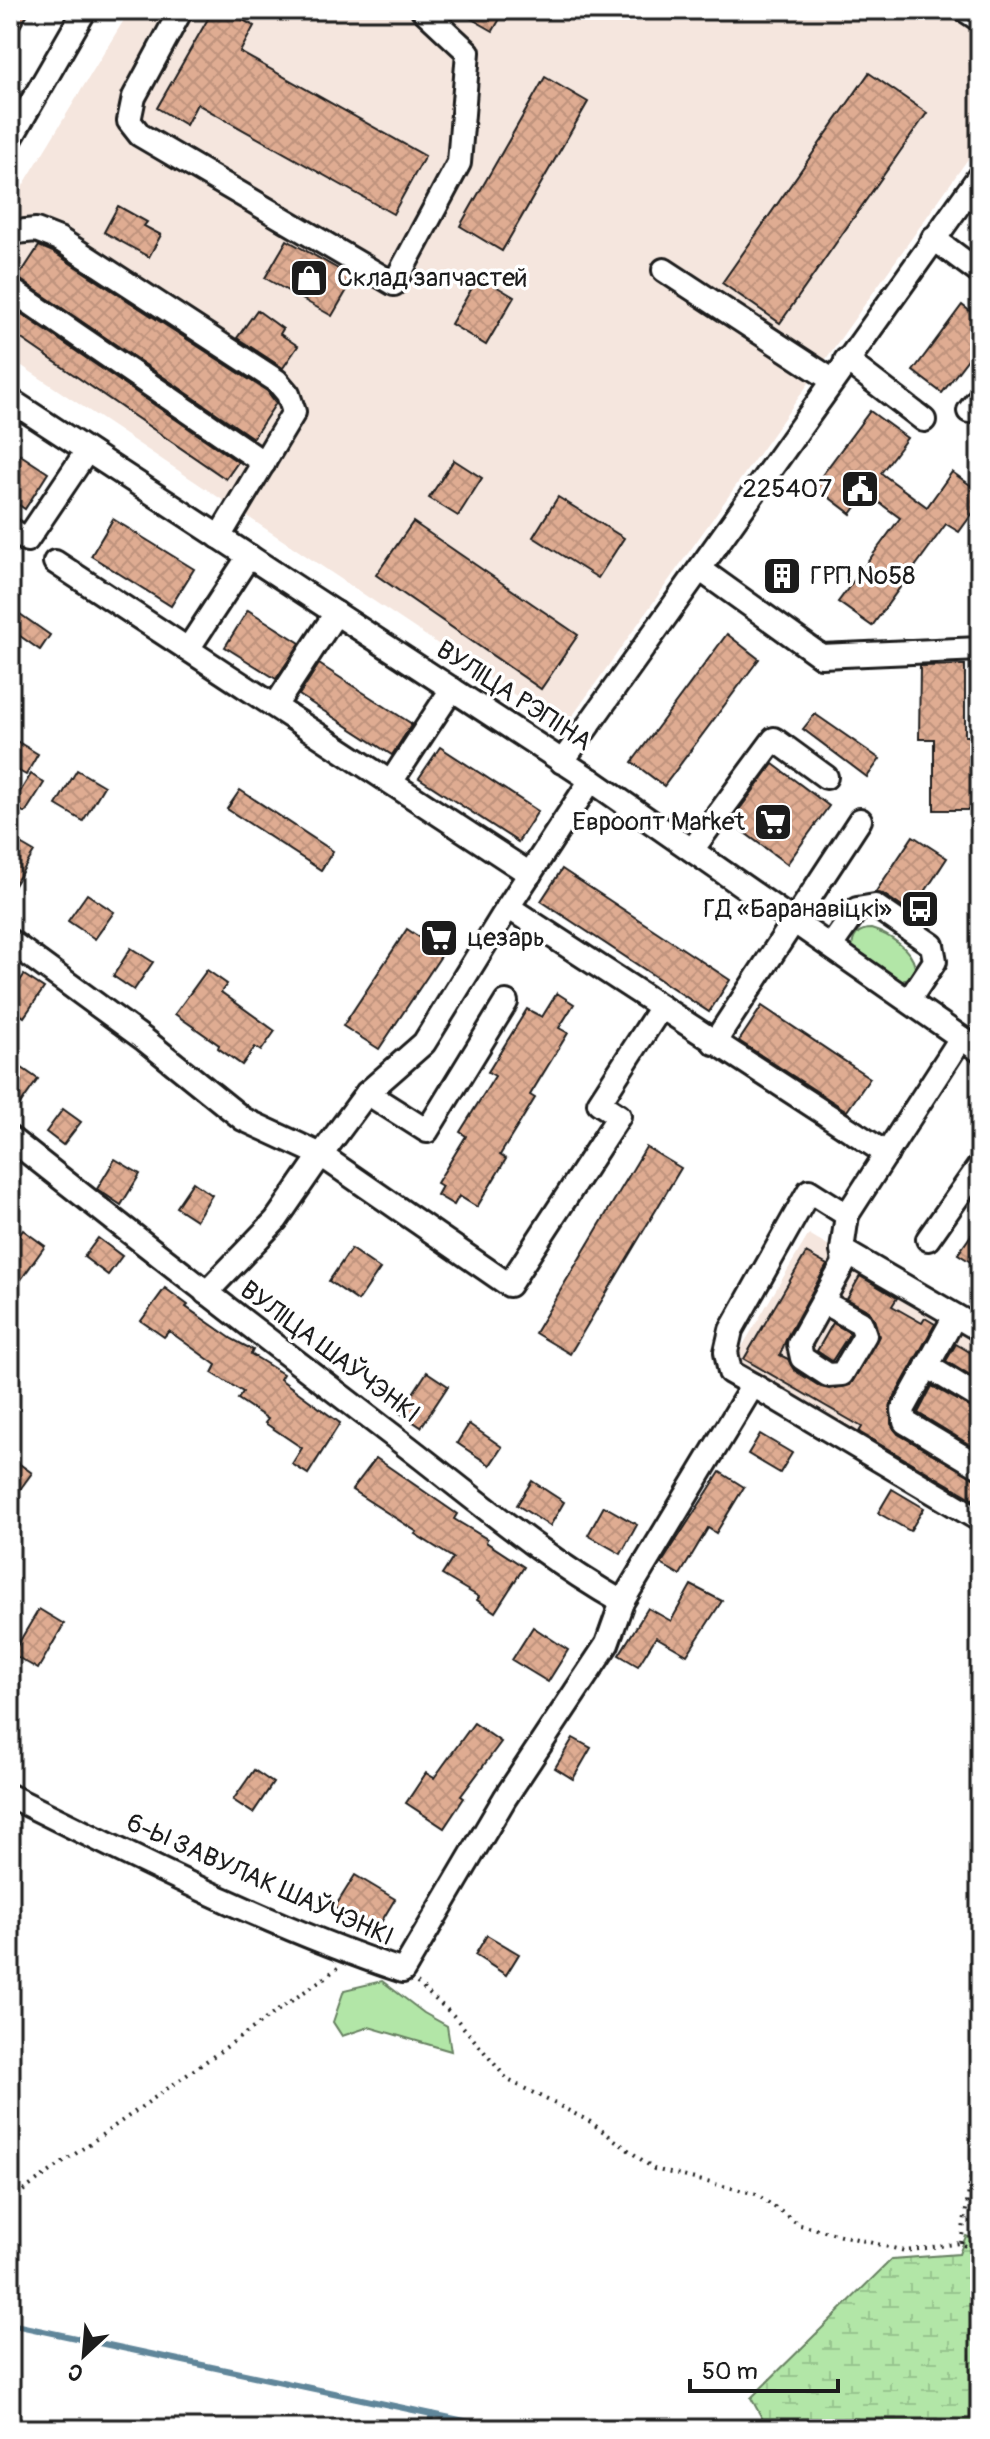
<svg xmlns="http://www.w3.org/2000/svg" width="990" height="2439" font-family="Pangolin,sans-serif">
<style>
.built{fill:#f5e6de}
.grass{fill:#b2e6a7;stroke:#678162;stroke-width:2}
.wetland{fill:url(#wetland-marsh);stroke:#678162;stroke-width:2}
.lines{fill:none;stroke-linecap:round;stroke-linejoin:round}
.stream{stroke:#60869a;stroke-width:6}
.building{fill:url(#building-cross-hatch);stroke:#1c1c1c;stroke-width:2}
.minor-casing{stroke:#1c1c1c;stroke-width:28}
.path{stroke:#1c1c1c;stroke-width:4;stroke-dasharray:2 6;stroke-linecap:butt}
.minor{stroke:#fff;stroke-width:22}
.labels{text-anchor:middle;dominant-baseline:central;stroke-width:7;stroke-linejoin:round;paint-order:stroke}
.poi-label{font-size:26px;fill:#1c1c1c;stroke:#fff;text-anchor:start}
.street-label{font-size:26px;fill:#1c1c1c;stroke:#fff}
</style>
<defs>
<pattern id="wetland-marsh" width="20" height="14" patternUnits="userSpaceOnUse" patternTransform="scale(2)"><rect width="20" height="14" fill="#b2e6a7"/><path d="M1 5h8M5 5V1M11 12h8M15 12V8" fill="none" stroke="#98c58f"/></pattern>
<pattern id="building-cross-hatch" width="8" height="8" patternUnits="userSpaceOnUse" patternTransform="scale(2)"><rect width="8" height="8" fill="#dfac92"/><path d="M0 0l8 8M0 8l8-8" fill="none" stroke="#bf937d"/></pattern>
</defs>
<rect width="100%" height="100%" fill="#fff"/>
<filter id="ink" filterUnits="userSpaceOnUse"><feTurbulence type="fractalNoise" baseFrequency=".0125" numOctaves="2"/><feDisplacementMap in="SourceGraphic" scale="16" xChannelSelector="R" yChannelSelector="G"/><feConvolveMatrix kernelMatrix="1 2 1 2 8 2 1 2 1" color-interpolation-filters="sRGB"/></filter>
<g filter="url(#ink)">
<g class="built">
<polygon points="130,10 980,10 980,142 564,728 10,358 10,207"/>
<polygon points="809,1234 980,1335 980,1509 733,1362"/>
</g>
<g class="grass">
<path d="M871,929C888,934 912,949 915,967L911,976L899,983L852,950C852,937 858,929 871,929Z"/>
<polygon points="382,1981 424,2013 447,2026 451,2051 369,2027 342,2036 333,2022 344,1990"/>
</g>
<polygon class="wetland" points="966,2236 980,2242 980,2429 768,2429 751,2398 892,2259 959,2254"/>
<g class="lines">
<g class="stream">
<polyline points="10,2324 502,2429"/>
<polyline points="428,2429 432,2414"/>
</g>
</g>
<g class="building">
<polygon points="10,10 30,10 10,45"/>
<polygon points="213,10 225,10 254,26 240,52 425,156 393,214 197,104 186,125 157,108"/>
<polygon points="456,10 505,10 493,31"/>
<polygon points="869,73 927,113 780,323 722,283"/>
<polygon points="545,77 588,102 502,251 460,226"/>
<polygon points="118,206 147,222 144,226 161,235 149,257 104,232"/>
<polygon points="287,240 354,278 332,316 265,278"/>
<polygon points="39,246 53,252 267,391 276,403 253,438 18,278"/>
<polygon points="479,276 514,297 486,345 451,324"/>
<polygon points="962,305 980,319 980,343 942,393 913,371"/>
<polygon points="10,306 238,462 226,479 10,331"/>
<polygon points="257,310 283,329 280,334 298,346 283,368 237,338"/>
<polygon points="870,411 907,438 881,473 927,507 952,472 980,492 980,503 959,532 946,524 872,626 838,602 900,518 866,493 851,514 814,486"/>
<polygon points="10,448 48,473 25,509 10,499"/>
<polygon points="454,460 482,478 458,516 429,498"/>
<polygon points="558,497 624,538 598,578 533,537"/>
<polygon points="113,519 194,569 171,606 91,556"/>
<polygon points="413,522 578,635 541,689 376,575"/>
<polygon points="779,559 799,573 785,593 765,579"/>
<polygon points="10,607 50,635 40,650 10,629"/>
<polygon points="248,610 300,643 276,679 225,647"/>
<polygon points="727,634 759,659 664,786 632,762"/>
<polygon points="319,664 412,724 392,755 299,695"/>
<polygon points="965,665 965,736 977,736 977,810 934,810 934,739 919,739 920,666"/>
<polygon points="815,714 880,759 867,777 803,729"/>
<polygon points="10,737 38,754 26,775 10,766"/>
<polygon points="440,747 538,811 518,842 419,778"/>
<polygon points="773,764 829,806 787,864 730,822"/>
<polygon points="77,770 104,786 83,821 56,805"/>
<polygon points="31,774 44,783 25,813 12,805"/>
<polygon points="240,790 333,851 321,870 227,809"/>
<polygon points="913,836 947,858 911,913 883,894 875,893"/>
<polygon points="10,838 34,852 10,892"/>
<polygon points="562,869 730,980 709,1012 541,901"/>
<polygon points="87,894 114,912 95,939 68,921"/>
<polygon points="407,929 443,953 379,1049 343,1026"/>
<polygon points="131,948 153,962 134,990 113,976"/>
<polygon points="207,970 227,984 221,992 275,1031 261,1051 255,1047 242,1065 218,1048 219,1045 175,1014"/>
<polygon points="24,975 44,988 24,1017 10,1007 10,996"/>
<polygon points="557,993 574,1004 559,1028 568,1033 530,1095 535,1098 500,1155 506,1159 477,1207 459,1196 454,1205 437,1195 442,1186 437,1183 466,1136 460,1132 495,1076 488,1072 527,1009 542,1017"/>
<polygon points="762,1006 870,1078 847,1111 739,1041"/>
<polygon points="19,1066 38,1079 10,1119 10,1079"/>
<polygon points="63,1109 81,1122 63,1145 46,1132"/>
<polygon points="646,1147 681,1168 570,1354 535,1333"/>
<polygon points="115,1159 140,1174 121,1205 97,1189"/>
<polygon points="193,1182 212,1195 196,1220 176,1207"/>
<polygon points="980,1222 980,1268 958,1254"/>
<polygon points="23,1230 45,1246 10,1295 10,1248"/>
<polygon points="98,1238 122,1256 108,1275 84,1257"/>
<polygon points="351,1249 380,1269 358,1301 329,1281"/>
<polygon points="806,1253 827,1265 787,1337 780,1355 788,1359 794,1370 821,1387 829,1389 850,1385 879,1336 874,1319 869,1311 847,1299 860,1276 897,1298 892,1306 922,1323 925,1318 935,1324 891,1403 891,1424 898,1434 980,1481 980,1503 859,1432 862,1427 744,1359"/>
<polygon points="165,1288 188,1305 186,1307 232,1339 253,1350 251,1354 283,1374 280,1379 340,1423 308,1474 292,1464 302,1448 265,1423 268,1419 238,1399 243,1392 212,1373 216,1365 169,1331 164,1337 141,1321"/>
<polygon points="833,1323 850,1333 832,1361 817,1351"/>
<polygon points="956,1344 980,1358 980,1382 946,1361"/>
<polygon points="427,1372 448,1386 421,1427 400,1413"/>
<polygon points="932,1386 980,1412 980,1451 918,1413"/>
<polygon points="469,1424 502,1447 490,1465 457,1443"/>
<polygon points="760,1434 792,1453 780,1473 748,1454"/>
<polygon points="10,1457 32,1473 10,1503"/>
<polygon points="376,1458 457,1514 454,1519 487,1539 486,1542 524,1567 495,1612 477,1600 479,1597 442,1575 453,1558 415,1534 417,1532 352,1490"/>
<polygon points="720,1472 744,1487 716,1533 708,1528 680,1575 661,1564"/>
<polygon points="532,1481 564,1502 550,1526 517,1505"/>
<polygon points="892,1489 924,1508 910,1531 878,1513"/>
<polygon points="604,1506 637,1525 621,1554 588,1535"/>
<polygon points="691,1585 722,1601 687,1655 656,1637 638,1666 619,1655 648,1608 671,1621"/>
<polygon points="39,1609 64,1624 38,1669 12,1654"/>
<polygon points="533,1627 568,1650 548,1682 512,1660"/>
<polygon points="474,1723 501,1742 461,1796 464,1798 444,1828 406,1803 426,1773 434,1778"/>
<polygon points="573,1738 591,1748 573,1779 555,1768"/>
<polygon points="254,1770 273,1783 253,1813 233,1800"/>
<polygon points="355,1875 395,1899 375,1932 335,1907"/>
<polygon points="487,1935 519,1954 506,1975 475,1955"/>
</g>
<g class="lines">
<g class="minor-casing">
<g id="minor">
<polyline points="181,10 134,97 129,121 140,135 394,284 459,163 468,52 423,10"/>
<polyline points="965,10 980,20"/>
<polyline points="10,140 85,10"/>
<polyline points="10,229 16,232 36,230 59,239 277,381 288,394 294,412 219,537"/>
<polyline points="933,238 980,273"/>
<polyline points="664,270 832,380"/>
<polyline points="10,289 264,463"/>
<polyline points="846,360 924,420"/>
<polyline points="10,400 591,780 980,1051"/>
<polyline points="969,411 980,397"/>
<polyline points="10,529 27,540 87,451"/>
<polyline points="55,562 530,874"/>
<polyline points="701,570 821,656 980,649"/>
<polyline points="188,649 249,556"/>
<polyline points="275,706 336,613"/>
<polyline points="562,762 980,175"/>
<polyline points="391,782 452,689"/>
<polyline points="692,850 774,739 826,777"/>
<polyline points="508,907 887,1154"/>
<polyline points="10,941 145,1040 243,1119 321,1155 509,1285 619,1116 599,1103 661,1007"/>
<polyline points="831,946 857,909 875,906 932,945 935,961 909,1000"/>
<polyline points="714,1043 860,820"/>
<polyline points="367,1093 427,1131 506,1002"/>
<path d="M10,1138C136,1238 264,1337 392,1435C467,1492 540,1556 622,1602"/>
<polyline points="928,1239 980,1165"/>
<polyline points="842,1250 980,1330"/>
<polyline points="206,1293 276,1220 321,1155 367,1093 424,1043 508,907 591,780"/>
<polyline points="823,1302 861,1323 865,1335 842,1374 828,1375 802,1358 799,1344 844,1263 842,1250 847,1215"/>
<polyline points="955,1316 903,1410 905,1422 980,1467"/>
<polyline points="927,1366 980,1398"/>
<polyline points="753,1385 730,1372 726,1352 731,1330 809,1191 847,1215 961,1038"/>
<path d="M10,1796C138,1859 267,1926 403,1971L505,1798L607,1644L622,1602L753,1385L980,1520"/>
</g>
</g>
<g class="path">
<polyline points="417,1983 453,2015 508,2080 589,2121 654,2169 756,2194 800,2225 905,2251 961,2243 980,2256"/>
<polyline points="10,2200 338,1968"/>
<polyline points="961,2243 972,2170 980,2158"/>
</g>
<use href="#minor" class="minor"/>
</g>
</g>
<defs>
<g id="shop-square" transform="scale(2)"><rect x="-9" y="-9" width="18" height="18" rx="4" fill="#1c1c1c" stroke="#fff"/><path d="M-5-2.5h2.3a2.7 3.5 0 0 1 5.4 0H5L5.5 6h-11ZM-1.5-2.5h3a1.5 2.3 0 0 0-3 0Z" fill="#fff"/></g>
<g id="civic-square" transform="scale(2)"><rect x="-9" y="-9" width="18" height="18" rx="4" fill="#1c1c1c" stroke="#fff"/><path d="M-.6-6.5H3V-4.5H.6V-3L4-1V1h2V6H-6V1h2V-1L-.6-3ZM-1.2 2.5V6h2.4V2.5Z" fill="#fff"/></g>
<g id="building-square" transform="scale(2)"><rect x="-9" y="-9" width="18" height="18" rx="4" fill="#1c1c1c" stroke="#fff"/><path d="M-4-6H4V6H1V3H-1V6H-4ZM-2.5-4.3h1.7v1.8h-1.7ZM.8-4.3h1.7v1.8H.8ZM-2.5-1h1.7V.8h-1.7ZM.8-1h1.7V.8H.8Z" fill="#fff"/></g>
<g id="supermarket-square" transform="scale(2)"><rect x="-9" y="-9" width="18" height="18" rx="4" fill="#1c1c1c" stroke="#fff"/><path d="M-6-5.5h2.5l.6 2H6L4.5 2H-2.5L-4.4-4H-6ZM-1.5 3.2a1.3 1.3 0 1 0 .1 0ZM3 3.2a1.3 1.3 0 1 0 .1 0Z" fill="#fff"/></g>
<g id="bus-square" transform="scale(2)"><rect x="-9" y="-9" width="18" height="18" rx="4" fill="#1c1c1c" stroke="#fff"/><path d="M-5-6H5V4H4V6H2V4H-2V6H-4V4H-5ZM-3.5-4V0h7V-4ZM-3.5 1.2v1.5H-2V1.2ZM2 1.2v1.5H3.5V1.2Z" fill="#fff"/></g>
</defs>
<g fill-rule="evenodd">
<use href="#shop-square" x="309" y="278"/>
<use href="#civic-square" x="860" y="489"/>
<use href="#building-square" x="782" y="576"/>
<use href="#supermarket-square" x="773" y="822"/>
<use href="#bus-square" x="920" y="909"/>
<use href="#supermarket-square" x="439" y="938"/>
</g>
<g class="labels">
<g class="poi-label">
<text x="337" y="278">Склад запчастей</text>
<text x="832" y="489" text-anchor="end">225407</text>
<text x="810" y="576">ГРП №58</text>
<text x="745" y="822" text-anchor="end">Евроопт Market</text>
<text x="892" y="909" text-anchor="end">ГД «Баранавіцкі»</text>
<text x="467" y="938">цезарь</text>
</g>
<g class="street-label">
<text transform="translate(514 696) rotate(33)">ВУЛІЦА РЭПІНА</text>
<text transform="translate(330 1352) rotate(37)">ВУЛІЦА ШАЎЧЭНКІ</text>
<text transform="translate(260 1880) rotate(24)">6-Ы ЗАВУЛАК ШАЎЧЭНКІ</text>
</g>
</g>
<rect width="990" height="2439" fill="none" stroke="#fff" stroke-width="40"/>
<rect x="20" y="20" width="950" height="2399" fill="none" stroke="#1c1c1c" stroke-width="3" filter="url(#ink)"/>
<g transform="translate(84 2355) rotate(206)" stroke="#ffffff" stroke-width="6" paint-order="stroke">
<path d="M0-6L14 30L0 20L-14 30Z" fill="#1c1c1c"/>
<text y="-12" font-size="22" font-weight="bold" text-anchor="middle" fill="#1c1c1c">С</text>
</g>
<path d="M690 2379v12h148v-12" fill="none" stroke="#1c1c1c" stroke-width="4"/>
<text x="702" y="2379" font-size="24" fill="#1c1c1c" stroke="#ffffff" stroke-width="6" paint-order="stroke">50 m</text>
</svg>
